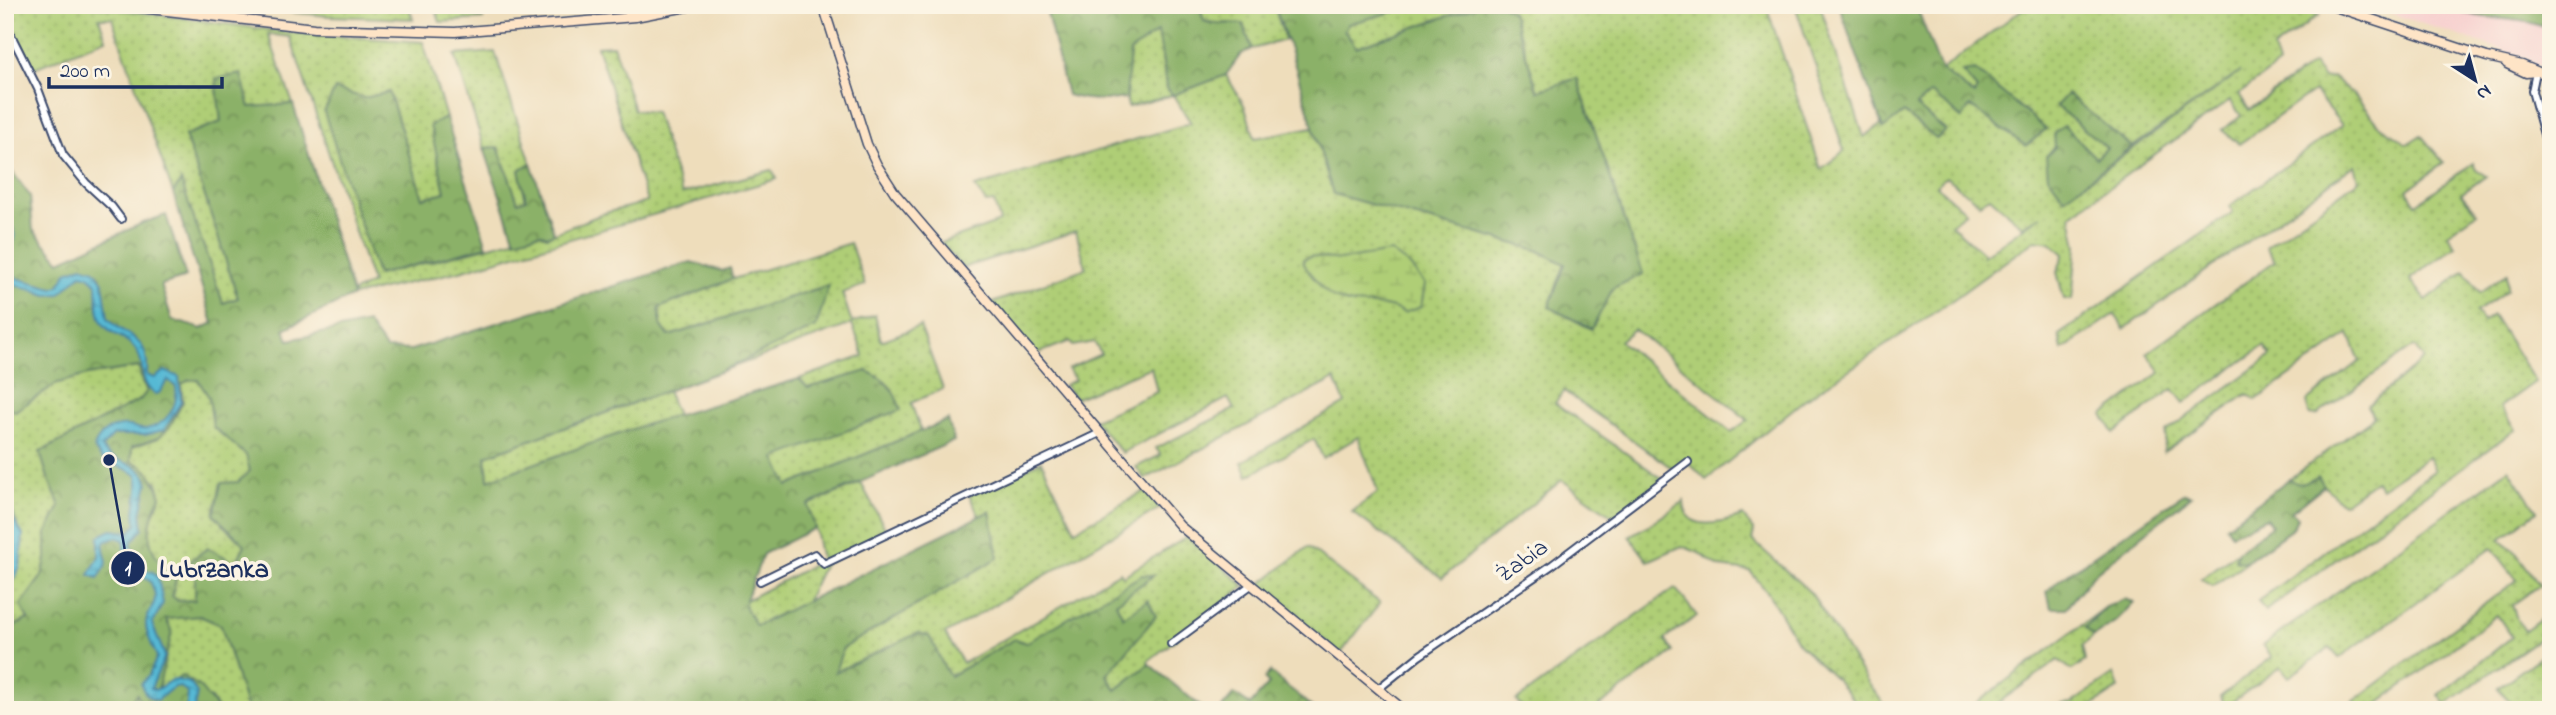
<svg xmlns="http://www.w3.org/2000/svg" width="2556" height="715" font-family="'Indie Flower',sans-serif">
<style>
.built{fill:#f7d0cf}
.grass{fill:url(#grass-dots);stroke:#657e6a;stroke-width:2;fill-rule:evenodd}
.forest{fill:url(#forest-crowns);stroke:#537062;stroke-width:2;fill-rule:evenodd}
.wetland{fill:url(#wetland-marsh);stroke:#657e6a;stroke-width:2}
.water{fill:url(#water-ripples);stroke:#387499;stroke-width:2}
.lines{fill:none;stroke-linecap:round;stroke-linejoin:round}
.street-casing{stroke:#3b496c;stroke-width:10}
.secondary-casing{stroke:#3b496c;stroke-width:11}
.street{stroke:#fff;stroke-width:6}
.secondary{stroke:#fee4c6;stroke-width:8}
.labels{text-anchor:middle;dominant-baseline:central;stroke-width:7;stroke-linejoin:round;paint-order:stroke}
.street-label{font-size:24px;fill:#1b2f5e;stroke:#fcf5e5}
.leader{fill:none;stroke:#1b2f5e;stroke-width:2.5}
.callout-dot{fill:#1b2f5e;stroke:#fcf5e5;stroke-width:2.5}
.mark-label{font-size:21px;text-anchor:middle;font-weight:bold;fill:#fff}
.callout-label{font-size:26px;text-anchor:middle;font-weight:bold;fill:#1b2f5e;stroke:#fcf5e5;stroke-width:7;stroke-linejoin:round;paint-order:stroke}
</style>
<defs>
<pattern id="grass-dots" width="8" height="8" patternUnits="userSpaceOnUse" patternTransform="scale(1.75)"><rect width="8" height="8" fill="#afce76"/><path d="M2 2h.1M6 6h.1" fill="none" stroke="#96b168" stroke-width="1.8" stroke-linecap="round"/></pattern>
<pattern id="forest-crowns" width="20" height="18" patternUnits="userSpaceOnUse" patternTransform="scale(1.75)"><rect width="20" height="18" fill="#8bb167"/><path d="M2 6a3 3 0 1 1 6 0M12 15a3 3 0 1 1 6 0" fill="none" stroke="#719058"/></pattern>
<pattern id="wetland-marsh" width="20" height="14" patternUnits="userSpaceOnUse" patternTransform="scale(1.75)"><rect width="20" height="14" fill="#afce76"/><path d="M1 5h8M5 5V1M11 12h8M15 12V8" fill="none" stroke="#96b168"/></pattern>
<pattern id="water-ripples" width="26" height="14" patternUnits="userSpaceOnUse" patternTransform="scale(1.75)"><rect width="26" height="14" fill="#56b9d4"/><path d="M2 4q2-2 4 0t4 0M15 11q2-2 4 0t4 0" fill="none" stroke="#4697af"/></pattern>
</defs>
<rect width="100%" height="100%" fill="#fcf5e5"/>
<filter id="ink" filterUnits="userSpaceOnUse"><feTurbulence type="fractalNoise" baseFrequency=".0143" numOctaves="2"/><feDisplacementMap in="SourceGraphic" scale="14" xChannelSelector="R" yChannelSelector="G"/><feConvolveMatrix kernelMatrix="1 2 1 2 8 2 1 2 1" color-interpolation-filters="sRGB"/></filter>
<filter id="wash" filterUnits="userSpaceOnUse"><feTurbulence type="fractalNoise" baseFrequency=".00686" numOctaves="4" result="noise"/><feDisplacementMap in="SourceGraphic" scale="28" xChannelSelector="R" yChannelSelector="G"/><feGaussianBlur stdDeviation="1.57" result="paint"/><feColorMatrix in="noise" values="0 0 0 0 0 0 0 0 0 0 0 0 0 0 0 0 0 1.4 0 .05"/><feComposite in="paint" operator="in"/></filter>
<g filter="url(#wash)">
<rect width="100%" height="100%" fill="#edb"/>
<polygon class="built" points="2365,5 2551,5 2551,69 2533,63 2528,58"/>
<g class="grass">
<polygon points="5,5 86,5 294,33 423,42 446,118 431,125 445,192 423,198 389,92 364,99 335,89 325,112 378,275 540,233 547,236 605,213 647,202 597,46 613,45 634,110 655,112 682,194 772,170 777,179 460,271 353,296 352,293 372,283 290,37 268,34 293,104 250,107 216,79 221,122 185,135 238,298 223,303 181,182 173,193 112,18 99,18 106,39 32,69 5,13"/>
<polygon points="217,5 408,5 413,19 329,16"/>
<polygon points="434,5 479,5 483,19 440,22"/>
<path d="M1199,5H1274L1285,40L1252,49L1243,24C1229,22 1218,25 1204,21Z"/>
<polygon points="1417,5 1480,5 1356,47 1344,29 1348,24"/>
<path d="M1502,5H1766L1821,169L1844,151L1795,5H1820L1864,137L1881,125L1883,128L1904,113L1937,139L1945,130L1915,106L1931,92L1961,118L1970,106L2026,146L2046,129L1976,71L1963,72L1977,89L1974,95L1941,70L2028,5H2292L2319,15L2273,49L2278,65L2239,94L2249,110L2313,64L2324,78L2333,77L2357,98L2378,124L2407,144L2421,135L2444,163L2407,190L2416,204L2473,163L2476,170L2486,176L2461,194L2477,213L2447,234L2456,246L2410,279L2426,300L2465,271L2480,293L2507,273V290L2476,312L2483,322L2493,315L2535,382L2500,407L2516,429L2265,611L2258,601L2435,470L2428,457L2381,488L2375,481L2343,504L2324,486L2291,512L2297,517L2293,528L2213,586L2201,579L2272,526L2266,518L2232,534L2226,526L2374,417L2367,406L2424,359L2414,346L2317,415L2309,414L2307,401L2360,361L2349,334L2256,400L2247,394L2164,452L2166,432L2271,356L2264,346L2184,403L2173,389L2114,433L2103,415L2161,372L2147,353L2275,261L2266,247L2359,180L2355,165L2124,329L2115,314L2062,350L2059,335L2233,212L2230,206L2342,125L2314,91L2239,144L2222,130L2241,116L2230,100L2071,215L2077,246L2072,300L2064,299L2057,272L2064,254L2050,242L2035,240L1947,304L1804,400L1706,480L1688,462L1676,471L1564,391L1555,403L1664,480L1614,517L1562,480L1442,578L1352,512L1378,492L1358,437L1323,458L1314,439L1248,476L1242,462L1345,403L1335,379L1145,479L1136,467L1161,455L1156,448L1234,409L1228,398L1122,453L1094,420L1157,392L1151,367L1076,398L1064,385L1075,380L1068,369L1101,354L1094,342L1073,346L1070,341L1036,354L990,304L1086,268L1076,231L962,268L941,243L1000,222L994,202L986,203L975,187L1191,123L1173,95L1128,107L1126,98L1130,51L1159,31L1166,89L1173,95L1226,75L1244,105L1255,138L1313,127L1333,194L1537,250L1565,264L1549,307L1591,329L1613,288L1643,274L1577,78L1538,91L1512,12ZM2240,72L2064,198V127L2096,158L2107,148L2057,107L2067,94L2132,147ZM1946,177L1979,203L1990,197L2022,226L2041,215L1982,257L1984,254L1951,224L1966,212L1936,186ZM1634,329L1748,420L1731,432L1620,341Z"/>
<polygon points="495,52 531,163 519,170 526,200 518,202 498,147 484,148 455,55"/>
<polygon points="850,243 865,285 842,293 852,323 875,315 881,341 920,326 943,389 911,403 921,431 788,486 774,458 832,435 867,371 808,388 799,379 864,356 852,324 716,373 816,327 828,285 669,336 661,325 659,308 733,279"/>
<polygon points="139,367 142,383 147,391 140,400 40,452 48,478 60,506 46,534 46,559 42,576 21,605 28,619 5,631 5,599 20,567 22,544 10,502 5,497 5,406 15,411 58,383 87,375"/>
<path d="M189,380H198L209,397L213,427L247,455L250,471L238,482L223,525L245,545L236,563L195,574L196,600L178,601L172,596L176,579C146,553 142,530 161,497L157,482L131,461L132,447L158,438L180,385Z"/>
<polygon points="667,391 677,415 488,480 486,456"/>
<polygon points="1041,461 1075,530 1145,491 1160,508 945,634 963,663 1120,572 1123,576 1187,537 1245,586 1148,661 1149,664 1116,690 1106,675 1127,651 1123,617 1116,603 1152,575 1026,643 1015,639 949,676 937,657 936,647 834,673 843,648 998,558 990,511 979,516 969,495"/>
<polygon points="2509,469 2537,511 2500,539 2513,549 2540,585 2512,605 2517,619 2525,631 2551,612 2551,630 2446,704 2439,695 2512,637 2497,615 2370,710 2342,710 2517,580 2492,548 2339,658 2330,648 2289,677 2281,667 2225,707 2220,697 2272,657 2263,645"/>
<polygon points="861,483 888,534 824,564 806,602 756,626 744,605 746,600 821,561 815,528 808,505"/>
<path d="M1684,501C1684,534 1723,523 1743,516L1754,531L1752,540L1811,593L1866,680L1888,710H1862L1835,678L1798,643L1768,593L1750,571L1719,567L1699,553L1682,546L1648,561L1629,536L1651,524Z"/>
<polygon points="1308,547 1380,603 1340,654 1259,585"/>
<polygon points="1675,588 1697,616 1665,639 1673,652 1594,710 1525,710 1516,701"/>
<polygon points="2106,607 2085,627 2094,636 2082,646 2085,661 2072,670 2058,660 1988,710 1967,710"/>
<polygon points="200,616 221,625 247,710 218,710 211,699 158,690 165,618"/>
<polygon points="2551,649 2551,664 2543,670 2551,682 2551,705 2543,710 2510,710 2514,706 2498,688"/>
<polygon points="2114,674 2119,688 2086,710 2054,710 2061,704 2072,703"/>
<polygon points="137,693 145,709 154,710 124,710"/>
</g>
<g class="forest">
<path d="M1045,5H1199L1204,21C1218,26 1229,22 1243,24L1252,49L1241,54L1226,75L1173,95L1167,89L1158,31L1130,52L1126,98C1106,101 1087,101 1067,95Z"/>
<polygon points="1274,5 1417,5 1348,24 1344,30 1356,47 1480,5 1502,5 1512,12 1538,91 1577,78 1643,274 1613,288 1592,329 1549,307 1565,264 1537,250 1333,194 1291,52"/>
<polygon points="1839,5 1916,5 1941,70 1974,95 1977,89 1962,72 1975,70 2046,129 2026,146 1970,106 1962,118 1931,93 1916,106 1946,131 1936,139 1904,113 1883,129"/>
<path d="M2460,5H2533L2541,8L2551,26L2547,29C2520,15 2487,23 2459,10Z"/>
<path d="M241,74L250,107L293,104L353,296L284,329L289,340L367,323L386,349L411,350L691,262L722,271L730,268L733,279L659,308L661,325L669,336L829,285L816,327L719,372L486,456L488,480L641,426L799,379L808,388L867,371C889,382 893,387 901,410L775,458L788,486L948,420L954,441L808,505L815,528L763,554L744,605L756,626L990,511L998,558L843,648L835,672L918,633L929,636C937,649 940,663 950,676L1015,639L1026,643L1142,575H1154L1116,603L1123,617L1148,600L1156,616L1107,675L1116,690L1149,664L1205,710H247L221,625L200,616L166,619L172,632L158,689L182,676L199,686L218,710L145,709L137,694L124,710H5V631L28,619L21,605L42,576L46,559V534L60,506L48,478L40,452L140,400L147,391L142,383L139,367L87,375L58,383L15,411L5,406V162L30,196L33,230L60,261L143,223L166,215L186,277L161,285L172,320L202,329L213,323L173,193L181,181L223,303L238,298L185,135L221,122L216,79ZM189,380H198L209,397L213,427L246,455L250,471L238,482L221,483L214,515L245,545L236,563L208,548L191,560L195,574V600L178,601L172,596L176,579C146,553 142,530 161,497C156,480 148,467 131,461L132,447L158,438L169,428L183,402L181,385Z"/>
<polygon points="335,89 364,98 389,92 423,198 445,192 430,125 446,118 487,246 377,275 324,112"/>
<polygon points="2067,94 2132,147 2064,198 2048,176 2046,156 2055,147 2054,133 2064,126 2096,158 2107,148 2056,106"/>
<polygon points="498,147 518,202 526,199 519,170 531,163 554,233 547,236 540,233 515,240 484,148"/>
<path d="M2318,476L2324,485L2291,512L2297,517L2293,528L2250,559L2242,562L2235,560L2238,551L2272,525L2266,518L2232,534L2226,526L2289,479C2301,487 2306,483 2318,476Z"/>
<polygon points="2185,493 2191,496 2094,574 2066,608 2051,608 2047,591 2059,580"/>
<polygon points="2124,599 2134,602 2116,621 2094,636 2085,628 2106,607"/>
<polygon points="1270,672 1315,710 1220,710 1234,694 1250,705 1269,684 1264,679"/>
</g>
<path class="wetland" d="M1391,252L1409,265L1425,284L1421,307L1404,313C1372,294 1344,321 1314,278C1309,271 1304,268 1303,259L1311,256L1340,260Z"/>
<g class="water">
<path d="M5,195L15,238L11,249V267L16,278L53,288L59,286L67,272L82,266L95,270L103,282L108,318C130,342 149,334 147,375L154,378L165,371L179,377L181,402L164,430L145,435H114L102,447C111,467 139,456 148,483L141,513L143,528L131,543L136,563L140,568L153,572L158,578L163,603L152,624L165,656L151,688L156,690L173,679L190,683L197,693L194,710H186L188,694C177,678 168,692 158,700C149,700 144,693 141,684L149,675L157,657C153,646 146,636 146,624C147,605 163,606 150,581C139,574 125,570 124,552C124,548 125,544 124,540L116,537L104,542C102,563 115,556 98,578L89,575L99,557V536L111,530L130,532L137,524C131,508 142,493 137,476C122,461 104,471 94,447C100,432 113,424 130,426C135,427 140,430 146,429C166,425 179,407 176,387L168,380L159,393L155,394C137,382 147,365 136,350C128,337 109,335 102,322C96,310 98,296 97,284L89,276L81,274L60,294L47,295L11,283L5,259L7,235Z"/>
<polygon points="5,497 10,502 14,520 23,535 20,567 5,599"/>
</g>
</g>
<g filter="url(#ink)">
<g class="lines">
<g class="street-casing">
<g id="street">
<polyline points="5,23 38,89 63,155 86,183 112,207 121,219"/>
<polyline points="2536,72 2532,91 2551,160"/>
<polyline points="760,581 815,554 824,564 1100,433"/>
<polyline points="1171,644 1251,585"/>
<polyline points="1378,689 1419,656 1552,565 1688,462"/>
</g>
</g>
<g class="secondary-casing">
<g id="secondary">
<polyline points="115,5 314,28 455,32 635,17 697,5"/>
<polyline points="823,5 867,144 877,165 895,193 1180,526 1404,710"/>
<polyline points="2329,5 2487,57 2522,65 2551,77"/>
<polyline points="629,13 660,5"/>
<polyline points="2507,64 2526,73 2536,72"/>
</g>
</g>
<use href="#street" class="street"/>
<use href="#secondary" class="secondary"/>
</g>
</g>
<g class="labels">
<g class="street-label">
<text transform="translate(1523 562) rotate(-36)">Żabia</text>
</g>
</g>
<path class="leader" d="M109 460L128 568"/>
<g class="callout-dot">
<circle cx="109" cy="460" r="7"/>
<circle cx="128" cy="568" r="18"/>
</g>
<g class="mark-label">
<text x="128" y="575">1</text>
</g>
<g class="callout-label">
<text x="214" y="577">Lubrzanka</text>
</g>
<rect width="2556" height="715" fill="none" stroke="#fcf5e5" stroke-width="28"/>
<g transform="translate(2475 80) rotate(144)" stroke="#fcf5e5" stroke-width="5" paint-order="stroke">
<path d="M0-5L12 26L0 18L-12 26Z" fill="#1b2f5e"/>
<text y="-10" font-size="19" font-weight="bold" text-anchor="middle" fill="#1b2f5e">N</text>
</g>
<path d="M49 77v10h173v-10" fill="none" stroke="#1b2f5e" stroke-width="3.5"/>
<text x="60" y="77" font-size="21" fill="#1b2f5e" stroke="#fcf5e5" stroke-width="5" paint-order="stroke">200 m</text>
</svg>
